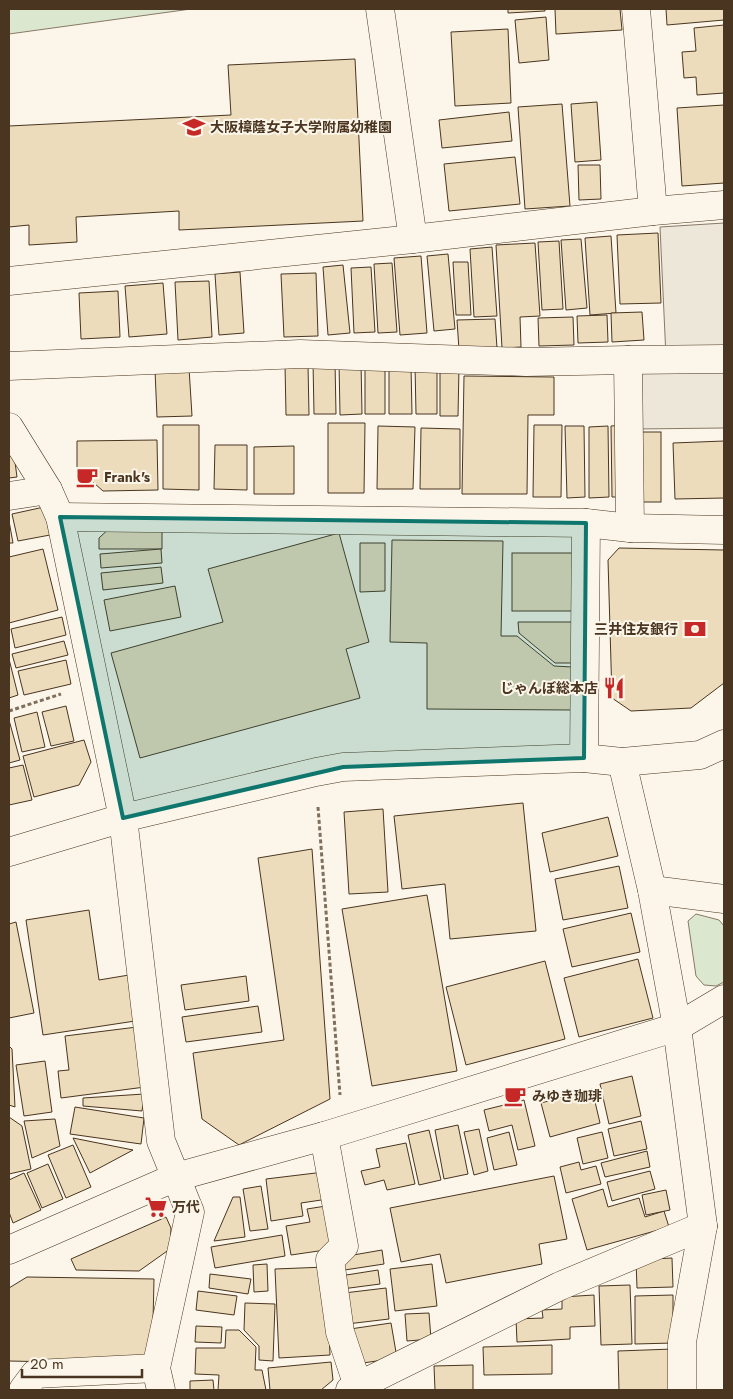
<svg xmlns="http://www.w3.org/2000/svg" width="733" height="1399" font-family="Jost,'Noto Sans JP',sans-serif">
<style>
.green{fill:#dce7d0;stroke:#887966}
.parking{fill:#ede7d9;stroke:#887966}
.building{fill:#ecdcbc;stroke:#4a3520}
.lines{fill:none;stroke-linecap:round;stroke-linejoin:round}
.minor-casing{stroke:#4a3520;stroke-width:29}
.path{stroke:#7f6f5c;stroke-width:3;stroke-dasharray:4 2.5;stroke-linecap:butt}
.minor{stroke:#fbf6e9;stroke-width:28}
.marked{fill:#0f766e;fill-opacity:0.2;stroke:#0f766e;stroke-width:4;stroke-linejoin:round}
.labels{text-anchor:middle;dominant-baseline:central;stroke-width:4;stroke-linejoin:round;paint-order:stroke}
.poi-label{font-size:14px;font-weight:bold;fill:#4a3520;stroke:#fbf6e9;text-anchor:start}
</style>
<rect width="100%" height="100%" fill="#fbf6e9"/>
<g class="green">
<polygon points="9,9 191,9 9,34"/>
<polygon points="696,914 719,920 724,926 724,982 716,986 704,985 696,976 688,921"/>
</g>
<g class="parking">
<polygon points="724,223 724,355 666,357 660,227"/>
<polygon points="636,364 724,365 724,428 637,429"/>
</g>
<g class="building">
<polygon points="508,9 545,9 545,11 508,13"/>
<polygon points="555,9 620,9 622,30 556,34"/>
<polygon points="666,9 724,9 724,20 667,25"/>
<polygon points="546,17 549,60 519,63 515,20"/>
<polygon points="724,25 724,93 697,95 696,77 684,78 682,52 696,51 694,28"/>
<polygon points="508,29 511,103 455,106 451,32"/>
<polygon points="355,59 363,221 179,230 179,211 76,217 77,242 29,245 29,225 9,227 9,126 231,115 228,65"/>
<polygon points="597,102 601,160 575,162 571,104"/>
<polygon points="562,104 570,206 525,209 518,107"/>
<polygon points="724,105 724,183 682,186 677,108"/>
<polygon points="509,112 512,141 442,148 439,120"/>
<polygon points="515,157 520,204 449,211 444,164"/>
<polygon points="578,165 600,165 601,199 579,200"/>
<polygon points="658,233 661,303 620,304 617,235"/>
<polygon points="611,236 616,313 590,315 585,238"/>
<polygon points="581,239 587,308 566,310 561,240"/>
<polygon points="559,241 563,309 542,310 538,242"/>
<polygon points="535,243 540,316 520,317 521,347 502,348 496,245"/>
<polygon points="492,247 497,316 474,317 470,249"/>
<polygon points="448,254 455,329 434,331 427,256"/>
<polygon points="421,256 427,333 400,335 394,258"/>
<polygon points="453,262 468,262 471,315 456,315"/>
<polygon points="392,263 397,332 378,333 374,264"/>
<polygon points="343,265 350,333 328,335 323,267"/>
<polygon points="371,267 375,332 354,333 351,268"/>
<polygon points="240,272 244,333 219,335 215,274"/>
<polygon points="316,273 318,336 284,337 281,274"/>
<polygon points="209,281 212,337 178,340 175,282"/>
<polygon points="163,283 167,334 129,337 125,286"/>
<polygon points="118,291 120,337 81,339 79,293"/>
<polygon points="642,312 644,340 612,342 611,313"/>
<polygon points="607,315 608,342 578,343 577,316"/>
<polygon points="573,317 574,345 539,346 538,318"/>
<polygon points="495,319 497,348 459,350 457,320"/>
<polygon points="313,362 335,362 336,414 314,414"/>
<polygon points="339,362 361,362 362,414 340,415"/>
<polygon points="365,363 385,364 385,414 365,414"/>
<polygon points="285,365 308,365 309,415 286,415"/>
<polygon points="415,365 437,365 437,414 416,414"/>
<polygon points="389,366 411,366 412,414 389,414"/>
<polygon points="440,367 459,367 458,416 440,416"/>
<polygon points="189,368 192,416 157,417 155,370"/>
<polygon points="464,376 554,377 554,415 528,415 527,494 462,494"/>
<polygon points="328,423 365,423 364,493 328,493"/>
<polygon points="163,425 199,425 199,490 163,489"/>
<polygon points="534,425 562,425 561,497 533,497"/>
<polygon points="626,425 628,497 612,497 611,426"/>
<polygon points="378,426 415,427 413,489 377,489"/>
<polygon points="565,426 584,426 585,497 567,498"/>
<polygon points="608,426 609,497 589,498 589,427"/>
<polygon points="421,428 460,429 460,489 420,489"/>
<rect x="638" y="432" width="23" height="70"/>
<polygon points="157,440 158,490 103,491 77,468 77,441"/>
<polygon points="724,441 724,498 675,499 673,443"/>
<polygon points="215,445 247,445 247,490 214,489"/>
<polygon points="294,446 294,494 254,494 254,447"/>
<polygon points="13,447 17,477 9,478 9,448"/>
<polygon points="44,507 50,535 18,541 12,514"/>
<polygon points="9,521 13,543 9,543"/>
<polygon points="112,526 162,526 162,549 99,549 99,538"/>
<polygon points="339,533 369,642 346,649 360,698 140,758 111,653 223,622 208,569"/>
<polygon points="392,540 503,541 501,636 517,636 554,666 572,667 572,710 427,709 427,643 390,642"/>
<polygon points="360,543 385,543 385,591 360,592"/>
<polygon points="619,548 724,550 724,683 691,708 631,711 612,698 608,560"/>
<polygon points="43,549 58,610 9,623 9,557"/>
<polygon points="161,549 162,563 101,568 100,554"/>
<rect x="512" y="553" width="64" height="58"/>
<polygon points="161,567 163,583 103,590 101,573"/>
<polygon points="175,586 181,617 110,631 104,600"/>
<polygon points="62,617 66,635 15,648 11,629"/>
<polygon points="518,622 574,622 574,663 555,663 519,633"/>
<polygon points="64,641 68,655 16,668 12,654"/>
<polygon points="9,659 18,695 9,698"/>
<polygon points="66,660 71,684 24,695 18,671"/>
<polygon points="66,706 74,741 51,746 42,712"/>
<polygon points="37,712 45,747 22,752 14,718"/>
<polygon points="9,720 20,760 9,763"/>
<polygon points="84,740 91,762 79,785 34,797 23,756"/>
<polygon points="23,765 32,800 9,805 9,768"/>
<polygon points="523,803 536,931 450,939 445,884 402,889 394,816"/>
<polygon points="383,809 388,892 349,894 344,812"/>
<polygon points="608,817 618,856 550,872 542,833"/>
<polygon points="312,849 330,1099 239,1145 202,1119 193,1053 284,1040 258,858"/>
<polygon points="619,866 628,908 563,920 555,879"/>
<polygon points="427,895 457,1071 372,1086 342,909"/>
<polygon points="89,910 99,980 129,975 135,1021 43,1035 26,920"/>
<polygon points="631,913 640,952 572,967 563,929"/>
<polygon points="16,922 34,1013 9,1018 9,924"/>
<polygon points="638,959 653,1018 579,1037 564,978"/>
<polygon points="545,961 565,1039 466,1065 446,987"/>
<polygon points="246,976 249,1001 185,1010 181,985"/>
<polygon points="258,1006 262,1032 186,1042 182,1017"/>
<polygon points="137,1027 145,1087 61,1098 58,1071 69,1070 65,1036"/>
<polygon points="9,1046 12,1049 15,1107 9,1105"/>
<polygon points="45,1061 52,1112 24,1116 16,1065"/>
<polygon points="632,1076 641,1116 609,1124 600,1084"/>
<polygon points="592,1089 600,1123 550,1137 541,1103"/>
<polygon points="144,1094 142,1111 83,1106 83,1098"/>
<polygon points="524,1100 535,1146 518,1150 512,1125 489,1131 484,1110"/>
<polygon points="75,1107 144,1118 141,1144 70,1134"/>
<polygon points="9,1117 22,1126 31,1169 9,1174"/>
<polygon points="55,1119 60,1146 32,1158 24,1121"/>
<polygon points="641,1121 647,1149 614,1156 608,1129"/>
<polygon points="458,1125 468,1174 444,1179 435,1130"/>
<polygon points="479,1129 488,1171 474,1175 464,1132"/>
<polygon points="429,1130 441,1180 419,1185 408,1135"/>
<polygon points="509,1132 517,1165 494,1170 487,1138"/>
<polygon points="602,1132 608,1158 583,1164 577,1138"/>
<polygon points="73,1138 133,1150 90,1173"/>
<polygon points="406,1143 415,1184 387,1190 384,1180 365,1185 361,1171 380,1167 376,1149"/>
<polygon points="73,1145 91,1187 66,1198 48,1155"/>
<polygon points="647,1151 650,1167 605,1177 601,1163"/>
<polygon points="579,1162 581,1170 596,1166 601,1184 566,1193 560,1167"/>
<polygon points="48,1164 63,1199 42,1208 27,1173"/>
<polygon points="650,1171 655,1189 612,1201 607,1182"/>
<polygon points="324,1172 328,1199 301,1203 303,1216 271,1221 266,1179"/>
<polygon points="24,1173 41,1210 13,1223 9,1212 9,1180"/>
<polygon points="554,1176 567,1239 539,1244 542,1264 446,1283 440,1254 401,1262 390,1208"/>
<polygon points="261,1186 268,1229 250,1231 243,1189"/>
<polygon points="603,1189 608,1207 639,1198 645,1217 664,1211 669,1227 587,1250 572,1199"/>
<polygon points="666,1190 670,1210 646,1215 642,1195"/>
<polygon points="233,1197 240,1197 245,1237 214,1241"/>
<polygon points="332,1205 339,1248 291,1255 286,1226 310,1222 307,1209"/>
<polygon points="166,1217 171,1228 170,1249 139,1271 76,1270 71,1259"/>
<polygon points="282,1235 285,1256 215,1268 211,1247"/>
<polygon points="382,1250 384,1264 338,1271 336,1258"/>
<polygon points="672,1258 673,1287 637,1288 636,1260"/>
<polygon points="267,1264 268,1291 254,1292 253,1265"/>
<polygon points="432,1264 437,1306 395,1311 390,1269"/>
<polygon points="326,1267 330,1355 279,1358 275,1269"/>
<polygon points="378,1270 380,1284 342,1289 340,1276"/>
<polygon points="210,1274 251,1279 248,1294 209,1288"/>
<polygon points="27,1277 154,1279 152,1364 9,1361 9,1288"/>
<polygon points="630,1285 632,1344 601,1345 599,1286"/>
<polygon points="386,1288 389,1319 347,1324 344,1293"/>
<polygon points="198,1291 237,1296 234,1315 196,1310"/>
<polygon points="594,1295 595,1326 570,1327 570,1339 517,1342 516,1319 543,1318 542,1310 562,1309 562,1297"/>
<polygon points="673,1295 673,1343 635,1344 635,1296"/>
<polygon points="245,1303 275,1304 273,1361 259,1360 259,1346 244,1330"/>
<polygon points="429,1313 431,1339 407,1341 405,1314"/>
<polygon points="391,1323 397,1358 356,1364 350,1329"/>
<polygon points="196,1326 222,1327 221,1343 195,1342"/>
<polygon points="226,1330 239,1330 256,1347 255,1370 262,1370 266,1390 218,1390 219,1375 195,1374 196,1348 225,1348"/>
<polygon points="552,1345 552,1374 484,1375 483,1347"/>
<polygon points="673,1349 674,1390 619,1390 618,1351"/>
<polygon points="331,1362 333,1380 321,1390 270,1390 268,1368"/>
<polygon points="473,1365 473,1390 435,1390 434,1366"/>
<polygon points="213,1380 214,1390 190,1390 190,1381"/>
</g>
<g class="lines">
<g class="minor-casing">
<g id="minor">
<polyline points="380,9 413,239"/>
<polyline points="636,9 653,211"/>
<polyline points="9,281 413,239 653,211 724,205"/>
<polyline points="628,360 630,528"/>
<polyline points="9,366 300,354 526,362 628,360 724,359"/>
<polyline points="9,427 48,490 60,517 123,818 161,1141 190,1212 156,1368 161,1390"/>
<polyline points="9,496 48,490"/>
<polyline points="60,517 586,523 630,528 724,530"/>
<polyline points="584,758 586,523"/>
<polyline points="622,762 652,890 677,1027 703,1226 682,1342 682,1390"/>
<polyline points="9,852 123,818 316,772 343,767 584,758 622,762 700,755 724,744"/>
<polyline points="652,890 724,899"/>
<polyline points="324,1136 344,1246 330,1260 340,1332 358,1386"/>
<polyline points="9,1250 176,1177 324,1136 677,1027 724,999"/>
<polyline points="23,1390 35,1374 156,1368"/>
<polyline points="350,1390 560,1286 703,1226"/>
</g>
</g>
<g class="path">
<polyline points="9,711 61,694"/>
<polyline points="318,807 340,1095"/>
</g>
<use href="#minor" class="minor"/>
</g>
<path class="marked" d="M60,517L586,523L584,758L343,767L123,818Z"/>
<defs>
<g id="school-bare" transform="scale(1.725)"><path d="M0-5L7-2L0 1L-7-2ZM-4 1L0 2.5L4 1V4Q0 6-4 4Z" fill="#c62828" stroke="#fbf6e9" stroke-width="2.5" paint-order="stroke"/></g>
<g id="cafe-bare" transform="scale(1.725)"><path d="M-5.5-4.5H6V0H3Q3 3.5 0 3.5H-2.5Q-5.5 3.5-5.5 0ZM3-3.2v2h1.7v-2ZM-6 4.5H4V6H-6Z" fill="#c62828" stroke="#fbf6e9" stroke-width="2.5" paint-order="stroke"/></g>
<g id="bank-bare" transform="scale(1.725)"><path d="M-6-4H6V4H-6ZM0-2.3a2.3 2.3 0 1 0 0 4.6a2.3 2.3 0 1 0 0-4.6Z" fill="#c62828" stroke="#fbf6e9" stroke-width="2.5" paint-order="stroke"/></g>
<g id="restaurant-bare" transform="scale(1.725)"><path d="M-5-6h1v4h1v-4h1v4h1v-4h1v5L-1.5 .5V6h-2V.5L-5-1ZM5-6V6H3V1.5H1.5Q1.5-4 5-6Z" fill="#c62828" stroke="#fbf6e9" stroke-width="2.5" paint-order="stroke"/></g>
<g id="supermarket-bare" transform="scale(1.725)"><path d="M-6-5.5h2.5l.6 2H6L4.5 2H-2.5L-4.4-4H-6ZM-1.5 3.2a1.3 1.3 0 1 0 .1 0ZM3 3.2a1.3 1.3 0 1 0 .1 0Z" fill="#c62828" stroke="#fbf6e9" stroke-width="2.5" paint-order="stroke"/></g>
</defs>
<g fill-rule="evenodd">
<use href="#school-bare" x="194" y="127"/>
<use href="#cafe-bare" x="87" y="477"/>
<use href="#bank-bare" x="695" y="629"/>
<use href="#restaurant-bare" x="614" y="688"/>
<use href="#cafe-bare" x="515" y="1096"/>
<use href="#supermarket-bare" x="156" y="1207"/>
</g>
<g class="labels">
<g class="poi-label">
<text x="210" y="127">大阪樟蔭女子大学附属幼稚園</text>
<text x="104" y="477">Frank's</text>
<text x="678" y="629" text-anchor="end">三井住友銀行</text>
<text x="598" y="688" text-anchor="end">じゃんぼ総本店</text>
<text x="532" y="1096">みゆき珈琲</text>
<text x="172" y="1207">万代</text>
</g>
</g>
<rect width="733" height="1399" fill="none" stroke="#4a3520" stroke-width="20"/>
<path d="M22 1369v8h120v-8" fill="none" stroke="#4a3520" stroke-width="2.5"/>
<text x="30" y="1369" font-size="15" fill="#4a3520" stroke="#fbf6e9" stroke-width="4" paint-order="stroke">20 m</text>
</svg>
